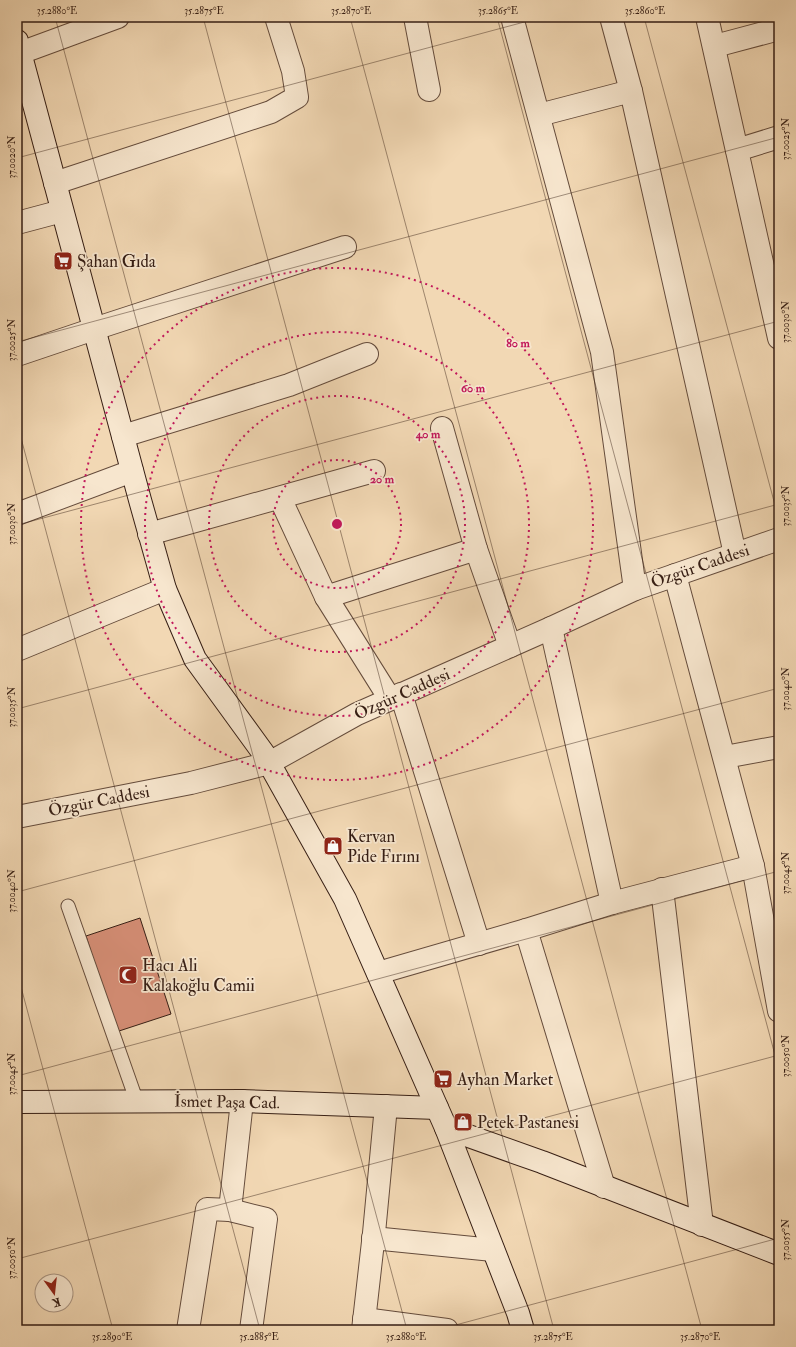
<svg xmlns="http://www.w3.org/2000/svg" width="796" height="1347" font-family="'IM FELL Double Pica',serif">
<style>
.building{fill:#d68e76;stroke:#361e14}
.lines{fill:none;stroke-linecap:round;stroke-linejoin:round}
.lane-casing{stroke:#654c3c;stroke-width:15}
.street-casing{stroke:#654c3c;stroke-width:24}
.secondary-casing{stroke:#361e14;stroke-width:24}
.lane{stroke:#f7e6ce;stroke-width:13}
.street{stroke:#f7e6ce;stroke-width:22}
.secondary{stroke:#f7e6ce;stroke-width:22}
.ticks{fill:none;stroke:#361e14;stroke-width:1;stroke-opacity:0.45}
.ring{fill:none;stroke:#c2185b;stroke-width:2;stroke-dasharray:2 4}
.labels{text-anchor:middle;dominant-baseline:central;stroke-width:3.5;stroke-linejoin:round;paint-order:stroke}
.poi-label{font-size:17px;fill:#361e14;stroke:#f7e6ce;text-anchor:start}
.street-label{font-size:17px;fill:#361e14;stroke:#f7e6ce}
.centre{fill:#c2185b;stroke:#f7e6ce;stroke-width:2}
.ring-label{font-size:12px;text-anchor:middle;font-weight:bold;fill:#c2185b;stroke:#f7e6ce;stroke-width:3.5;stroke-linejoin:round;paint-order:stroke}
.neatline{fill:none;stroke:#361e14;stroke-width:1.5}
.ticks-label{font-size:10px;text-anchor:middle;fill:#361e14}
</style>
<rect width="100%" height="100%" fill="#f2d8b4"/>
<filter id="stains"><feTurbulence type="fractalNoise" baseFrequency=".005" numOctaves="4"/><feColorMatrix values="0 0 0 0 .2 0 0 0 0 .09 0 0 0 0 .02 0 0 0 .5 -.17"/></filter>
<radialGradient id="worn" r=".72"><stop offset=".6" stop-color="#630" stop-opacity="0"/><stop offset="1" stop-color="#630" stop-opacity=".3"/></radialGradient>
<polygon class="building" points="140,918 171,1014 116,1032 86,936"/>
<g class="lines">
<g class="lane-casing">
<polyline id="lane" points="68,906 137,1102"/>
</g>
<g class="street-casing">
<g id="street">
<polyline points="415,17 429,90"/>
<polyline points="512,17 602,352 635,589"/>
<polyline points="611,17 631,91 735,554"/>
<polyline points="707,17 779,338"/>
<polyline points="715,46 779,29"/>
<polyline points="20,53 118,17"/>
<polyline points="539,115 631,91"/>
<polyline points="737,150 779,137"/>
<polyline points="55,183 271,112 297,97 293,71 276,17"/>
<polyline points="17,223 62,211"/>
<polyline points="17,355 94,329 345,247"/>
<polyline points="442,428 476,549 510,646"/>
<polyline points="123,436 289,385 367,354"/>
<polyline points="280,498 326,597 390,699"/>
<polyline points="17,514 132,471"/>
<polyline points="149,534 374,471"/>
<polyline points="675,575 753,866 779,1011"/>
<polyline points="326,597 476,549"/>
<polyline points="551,628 612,903"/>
<polyline points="17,650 165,589"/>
<polyline points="401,694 479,944"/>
<polyline points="725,757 779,747"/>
<polyline points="17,817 191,783 269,763 357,714 551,628 635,589 779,539"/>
<polyline points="662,889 702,1225"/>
<polyline points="526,930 604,1187"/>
<polyline points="378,973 526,930 612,903 753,866"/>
<polyline points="230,1210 242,1101"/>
<polyline points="373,1238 493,1250"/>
<polyline points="364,1319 447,1330"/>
<polyline points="188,1330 207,1209 230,1210 266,1219 251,1330"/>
<polyline points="363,1330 374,1233 386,1106"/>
</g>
</g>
<g class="secondary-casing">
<g id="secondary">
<polyline points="17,41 140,500 165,589 195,659 264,754 345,899 446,1128 518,1313 523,1330"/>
<polyline points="17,1102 242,1101 437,1108"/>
<polyline points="446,1128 542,1162 779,1254"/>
</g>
</g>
<use href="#lane" class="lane"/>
<use href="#street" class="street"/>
<use href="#secondary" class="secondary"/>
</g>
<path class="ticks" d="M55,17L407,1330M203,17L554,1330M350,17L702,1330M497,17L779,1070M644,17L779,520M17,158L543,17M17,342L779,137M17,423L260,1330M17,525L779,321M17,709L779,504M17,892L779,688M17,972L113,1330M17,1076L779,871M17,1259L779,1055M437,1330L779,1238"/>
<g class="ring">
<circle cx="337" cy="524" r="64"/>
<circle cx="337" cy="524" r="128"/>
<circle cx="337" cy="524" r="192"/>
<circle cx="337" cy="524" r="256"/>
</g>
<defs>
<g id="supermarket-square" transform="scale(1)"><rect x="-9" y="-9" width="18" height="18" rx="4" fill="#8f2418" stroke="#f7e6ce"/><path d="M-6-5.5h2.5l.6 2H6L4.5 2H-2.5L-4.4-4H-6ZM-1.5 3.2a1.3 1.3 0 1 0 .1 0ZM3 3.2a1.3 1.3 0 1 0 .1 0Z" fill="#fff"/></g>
<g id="shop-square" transform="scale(1)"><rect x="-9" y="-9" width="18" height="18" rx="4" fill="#8f2418" stroke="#f7e6ce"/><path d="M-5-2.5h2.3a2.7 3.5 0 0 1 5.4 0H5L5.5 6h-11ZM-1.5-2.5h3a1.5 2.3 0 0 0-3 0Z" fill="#fff"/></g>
<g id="mosque-square" transform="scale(1)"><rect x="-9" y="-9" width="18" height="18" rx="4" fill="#8f2418" stroke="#f7e6ce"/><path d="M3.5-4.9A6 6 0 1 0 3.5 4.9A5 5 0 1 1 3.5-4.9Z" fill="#fff"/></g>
</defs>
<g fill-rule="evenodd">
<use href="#supermarket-square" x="63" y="261"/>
<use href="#shop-square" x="333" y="846"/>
<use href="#mosque-square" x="128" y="975"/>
<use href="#supermarket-square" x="443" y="1079"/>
<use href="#shop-square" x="463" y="1122"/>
</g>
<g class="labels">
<g class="poi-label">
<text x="77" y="261">Şahan Gıda</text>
<text x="347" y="836">Kervan<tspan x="347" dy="20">Pide Fırını</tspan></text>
<text x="142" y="965">Hacı Ali<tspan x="142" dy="20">Kalakoğlu Camii</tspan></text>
<text x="457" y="1079">Ayhan Market</text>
<text x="477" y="1122">Petek Pastanesi</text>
</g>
<g class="street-label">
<text transform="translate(700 566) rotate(-19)">Özgür Caddesi</text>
<text transform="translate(402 694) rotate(-24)">Özgür Caddesi</text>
<text transform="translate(99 801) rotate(-11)">Özgür Caddesi</text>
<text transform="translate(227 1102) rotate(1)">İsmet Paşa Cad.</text>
</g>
</g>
<circle cx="337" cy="524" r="6" class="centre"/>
<g class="ring-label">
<text x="518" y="347">80 m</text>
<text x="473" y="392">60 m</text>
<text x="428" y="438">40 m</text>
<text x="382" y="483">20 m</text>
</g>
<rect width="796" height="1347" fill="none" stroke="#f2d8b4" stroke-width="44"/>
<g transform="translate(54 1293) rotate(165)"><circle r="19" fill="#f7e6ce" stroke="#aa9684"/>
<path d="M0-3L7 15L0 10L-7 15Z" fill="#8f2418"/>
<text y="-6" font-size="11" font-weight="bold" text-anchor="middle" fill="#361e14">K</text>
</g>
<rect x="22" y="22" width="752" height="1303" class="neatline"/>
<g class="ticks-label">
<text x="57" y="14">35.2880°E</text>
<text x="204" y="14">35.2875°E</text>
<text x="351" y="14">35.2870°E</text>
<text x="498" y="14">35.2865°E</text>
<text x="645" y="14">35.2860°E</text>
<text transform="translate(785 139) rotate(-90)" y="4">37.0025°N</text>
<text transform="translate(11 157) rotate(-90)" y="4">37.0020°N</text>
<text transform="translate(785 322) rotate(-90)" y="4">37.0030°N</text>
<text transform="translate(11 340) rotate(-90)" y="4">37.0025°N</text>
<text transform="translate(785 506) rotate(-90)" y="4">37.0035°N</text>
<text transform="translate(11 524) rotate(-90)" y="4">37.0030°N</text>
<text transform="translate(785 689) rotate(-90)" y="4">37.0040°N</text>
<text transform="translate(11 707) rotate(-90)" y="4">37.0035°N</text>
<text transform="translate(785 873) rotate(-90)" y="4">37.0045°N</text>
<text transform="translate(11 891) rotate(-90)" y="4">37.0040°N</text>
<text transform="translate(785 1056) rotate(-90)" y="4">37.0050°N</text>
<text transform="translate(11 1074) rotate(-90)" y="4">37.0045°N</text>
<text transform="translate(785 1240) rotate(-90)" y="4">37.0055°N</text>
<text transform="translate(11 1258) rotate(-90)" y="4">37.0050°N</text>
<text x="112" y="1340">35.2890°E</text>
<text x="259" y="1340">35.2885°E</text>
<text x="406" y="1340">35.2880°E</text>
<text x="553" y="1340">35.2875°E</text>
<text x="700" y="1340">35.2870°E</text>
</g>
<rect width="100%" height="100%" filter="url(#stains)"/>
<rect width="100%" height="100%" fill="url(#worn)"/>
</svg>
